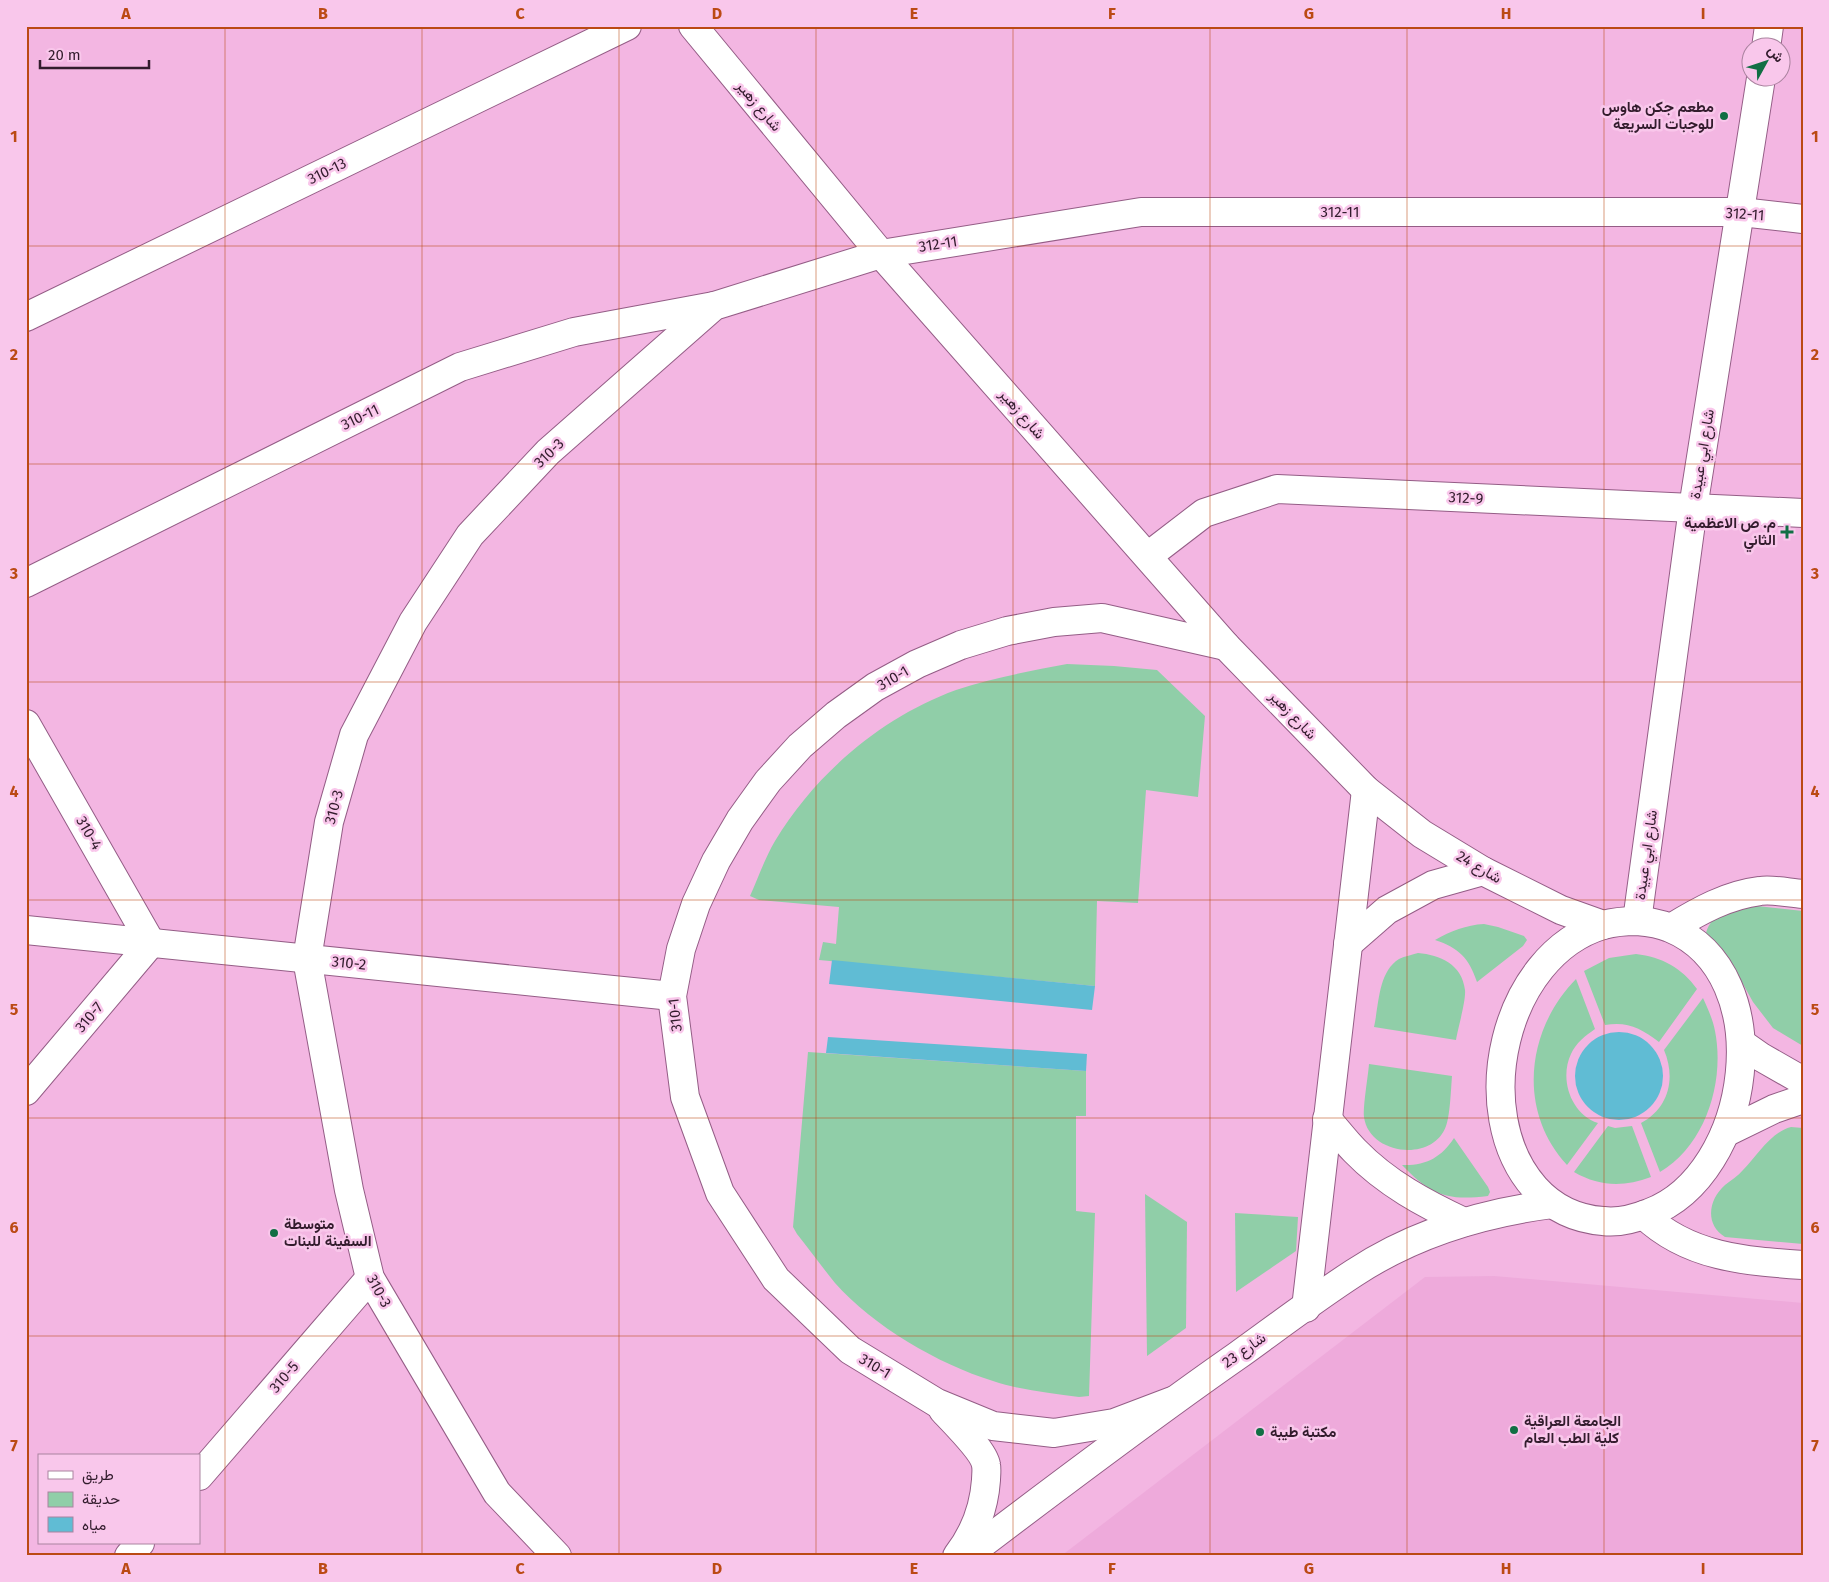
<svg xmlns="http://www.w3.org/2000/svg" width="1829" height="1582" font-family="'Fira Sans',Vazirmatn,sans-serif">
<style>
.built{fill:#eeaadb}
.green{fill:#90cea8}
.water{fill:#60bcd4}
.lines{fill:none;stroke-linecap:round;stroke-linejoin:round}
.minor-casing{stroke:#945d86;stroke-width:30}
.tertiary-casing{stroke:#945d86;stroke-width:30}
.minor{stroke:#fff;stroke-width:28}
.tertiary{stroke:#fff;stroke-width:28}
.grid{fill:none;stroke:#bb4a14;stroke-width:1;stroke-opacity:0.55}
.poi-dot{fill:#116f44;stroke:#f9c7eb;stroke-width:2}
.labels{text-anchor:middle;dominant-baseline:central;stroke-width:5;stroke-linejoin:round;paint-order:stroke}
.street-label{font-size:15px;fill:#331c2d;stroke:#f9c7eb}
.poi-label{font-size:15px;font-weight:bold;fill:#331c2d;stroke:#f9c7eb;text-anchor:start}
.neatline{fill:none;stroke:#bb4a14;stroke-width:2}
.grid-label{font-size:16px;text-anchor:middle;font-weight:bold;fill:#bb4a14}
</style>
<rect width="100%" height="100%" fill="#f3b6e2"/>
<polygon class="built" points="1494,1276 1803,1303 1803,1556 1061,1556 1425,1277"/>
<g class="green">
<path d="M1067,664L1114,666L1157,670L1205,716L1198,797L1146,790L1138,903L1097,901L1095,986L819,960L823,942L836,944L839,907L759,900L750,896C758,878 765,858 775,841C816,773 882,717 956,690C992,678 1030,671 1067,664Z"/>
<path d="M1748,905L1803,911V1046L1773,1028L1753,1002L1738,975L1713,945L1706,933C1712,912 1730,911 1748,905Z"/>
<path d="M1484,924L1498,927L1524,936L1527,940L1523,946L1477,982C1469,958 1459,948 1435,940C1451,931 1466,925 1484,924Z"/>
<path d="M1418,953C1440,955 1462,964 1465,990C1466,1001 1458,1028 1456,1040L1374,1027C1379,1005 1378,972 1399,959C1405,956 1412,955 1418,953Z"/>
<path d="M1636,954C1662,957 1682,968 1697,989L1659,1042C1641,1028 1627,1021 1605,1025L1584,971L1609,958Z"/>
<path d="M1576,979L1595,1029C1585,1036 1576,1043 1571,1054C1559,1079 1571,1114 1598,1123L1567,1165C1517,1111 1526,1030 1576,979Z"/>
<path d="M1703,998C1708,1009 1713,1020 1715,1031C1725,1081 1706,1145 1660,1172L1641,1123C1669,1108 1676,1078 1664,1050Z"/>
<path d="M808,1052L1086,1071V1116H1076V1211L1095,1213L1089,1396L1079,1397C1051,1393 1020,1390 993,1381C938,1364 873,1326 835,1283C822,1267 810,1250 797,1234L793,1227Z"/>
<path d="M1369,1064L1452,1076C1451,1089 1450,1116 1446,1126C1433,1163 1369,1155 1364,1117C1363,1105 1368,1077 1369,1064Z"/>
<path d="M1608,1126L1615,1128L1632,1126L1651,1177C1624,1187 1600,1187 1574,1172Z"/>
<path d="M1791,1127L1803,1128V1244L1725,1237C1704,1224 1709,1199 1725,1185C1731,1180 1738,1176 1743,1170C1757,1156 1771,1132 1791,1127Z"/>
<path d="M1454,1138L1488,1187L1490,1192L1488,1196C1446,1201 1431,1195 1402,1165C1425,1166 1441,1158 1454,1138Z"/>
<polygon points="1145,1194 1187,1222 1186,1328 1147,1356"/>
<polygon points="1235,1213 1298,1217 1296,1251 1236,1292"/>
</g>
<g class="water">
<polygon points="832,960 1095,986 1092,1010 829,984"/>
<circle cx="1619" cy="1076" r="44"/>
<polygon points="828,1037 1087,1054 1086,1071 826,1053"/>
</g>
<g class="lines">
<g class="minor-casing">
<g id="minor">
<polyline points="693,26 881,254 1226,646 1366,790 1422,834 1483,871 1561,910 1603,925"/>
<polyline points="1766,48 1769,26"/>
<polyline points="26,317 627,26"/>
<polyline points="1148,556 1204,513 1277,489 1803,513"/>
<polyline points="26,583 460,367 574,332 714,306"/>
<polyline points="26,724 151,943 26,1091"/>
<polyline points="1637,921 1693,508 1761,78"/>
<polyline points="26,930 672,996"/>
<polyline points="1348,944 1387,910 1433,885 1483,871"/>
<path d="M1327,1119C1337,1130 1345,1141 1355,1151C1386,1183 1425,1204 1464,1222"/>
<polyline points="1306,1308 1366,790"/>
<polyline points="1172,1401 1114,1423 1054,1433 993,1426 937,1403 850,1350 776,1279 720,1193 685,1097 672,996 681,949 696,904 716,861 740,820 768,781 800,746 836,715 875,687 917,664 961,645 1007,631 1054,622 1102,618 1226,646"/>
<path d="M943,1410C953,1421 984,1451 986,1465C987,1470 986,1476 986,1480C984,1509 974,1534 957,1556"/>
<polyline points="199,1476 370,1278"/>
<polyline points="129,1556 140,1543"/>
<polyline points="557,1556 497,1493 370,1278 349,1190 307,959 329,822 354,735 413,622 470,535 548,452 714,306 881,254 1141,212 1741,212 1803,219"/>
<path d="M966,1556C1056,1488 1145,1420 1237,1356C1276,1328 1314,1299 1354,1273C1413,1234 1483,1213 1552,1204"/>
</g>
</g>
<g class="tertiary-casing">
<g id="tertiary">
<path d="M1637,921C1648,922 1659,923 1670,928C1781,974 1752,1175 1649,1213C1634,1219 1619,1223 1603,1221C1576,1219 1553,1208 1535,1188C1468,1113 1503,955 1603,925C1614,922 1625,921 1637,921Z"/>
<path d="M1671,928C1699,911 1727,895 1760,891C1773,889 1789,893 1803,894"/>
<polyline points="1741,1043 1761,1057 1803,1081"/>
<polyline points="1725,1133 1774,1109 1803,1099"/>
<path d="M1644,1215C1688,1257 1745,1261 1803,1265"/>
</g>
</g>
<use href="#minor" class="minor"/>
<use href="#tertiary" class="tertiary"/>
</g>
<path class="grid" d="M225,26V1556M422,26V1556M619,26V1556M816,26V1556M1013,26V1556M1210,26V1556M1407,26V1556M1604,26V1556M26,246H1803M26,464H1803M26,682H1803M26,900H1803M26,1118H1803M26,1336H1803"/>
<g class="poi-dot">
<circle cx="1724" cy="116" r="5"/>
<path d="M1784.5 524.5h5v5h5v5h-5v5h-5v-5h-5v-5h5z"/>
<circle cx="274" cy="1233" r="5"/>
<circle cx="1514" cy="1430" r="5"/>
<circle cx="1260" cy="1432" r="5"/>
</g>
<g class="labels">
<g class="street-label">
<text transform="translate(759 106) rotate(50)">شارع زهير</text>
<text transform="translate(327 171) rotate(-26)">310-13</text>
<text x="1340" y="212">312-11</text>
<text transform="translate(1745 214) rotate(4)">312-11</text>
<text transform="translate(938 244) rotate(-9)">312-11</text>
<text transform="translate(1022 414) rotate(49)">شارع زهير</text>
<text transform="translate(360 417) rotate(-26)">310-11</text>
<text transform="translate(549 453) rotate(-44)">310-3</text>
<text transform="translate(1702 454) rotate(-81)">شارع ابي عبيدة</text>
<text transform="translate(1466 498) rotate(3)">312-9</text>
<text transform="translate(893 678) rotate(-30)">310-1</text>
<text transform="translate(1293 715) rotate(46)">شارع زهير</text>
<text transform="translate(334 807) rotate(-75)">310-3</text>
<text transform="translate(89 833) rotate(60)">310-4</text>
<text transform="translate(1646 855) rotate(-82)">شارع ابي عبيدة</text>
<text transform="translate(1479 867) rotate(30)">شارع 24</text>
<text transform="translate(349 963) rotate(6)">310-2</text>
<text transform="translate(675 1015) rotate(-96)">310-1</text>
<text transform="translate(89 1017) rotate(-50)">310-7</text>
<text transform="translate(379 1291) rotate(62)">310-3</text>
<text transform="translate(1244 1350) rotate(-35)">شارع 23</text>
<text transform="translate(875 1366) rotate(31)">310-1</text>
<text transform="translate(284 1377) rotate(-49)">310-5</text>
</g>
<g class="poi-label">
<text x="1714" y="107" text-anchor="end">مطعم جكن هاوس<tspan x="1714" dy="17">للوجبات السريعة</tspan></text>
<text x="1776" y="523" text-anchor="end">م. ص الاعظمية<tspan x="1776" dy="17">الثاني</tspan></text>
<text x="284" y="1224">متوسطة<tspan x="284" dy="17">السفينة للبنات</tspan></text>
<text x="1524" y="1421">الجامعة العراقية<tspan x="1524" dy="17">كلية الطب العام</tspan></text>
<text x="1270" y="1432">مكتبة طيبة</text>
</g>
</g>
<rect width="1829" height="1582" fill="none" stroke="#f9c7eb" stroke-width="55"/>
<rect x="38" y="1454" width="162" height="90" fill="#f9c7eb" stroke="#aa839f"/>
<rect x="48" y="1471" width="25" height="8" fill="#ffffff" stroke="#aa839f"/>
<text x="82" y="1480" font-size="15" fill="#331c2d">طريق</text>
<rect x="48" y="1492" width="25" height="15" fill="#90cea8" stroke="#aa839f"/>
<text x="82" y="1504" font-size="15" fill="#331c2d">حديقة</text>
<rect x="48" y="1517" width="25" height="15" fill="#60bcd4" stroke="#aa839f"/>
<text x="82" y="1530" font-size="15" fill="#331c2d">مياه</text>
<g transform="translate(1766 62) rotate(50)"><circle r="24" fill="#f9c7eb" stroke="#aa839f"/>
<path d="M0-4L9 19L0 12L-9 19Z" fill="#116f44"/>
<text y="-8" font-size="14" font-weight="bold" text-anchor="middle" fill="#331c2d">ش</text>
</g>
<path d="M40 60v8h109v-8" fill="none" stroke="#331c2d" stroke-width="2.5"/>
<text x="48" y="60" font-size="15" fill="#331c2d" stroke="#f9c7eb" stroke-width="4" paint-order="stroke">20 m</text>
<rect x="28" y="28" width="1774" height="1526" class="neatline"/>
<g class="grid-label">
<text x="126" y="19">A</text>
<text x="323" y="19">B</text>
<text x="520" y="19">C</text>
<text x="717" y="19">D</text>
<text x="914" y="19">E</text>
<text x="1112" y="19">F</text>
<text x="1309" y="19">G</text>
<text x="1506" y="19">H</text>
<text x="1703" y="19">I</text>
<text x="14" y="142">1</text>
<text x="1815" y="142">1</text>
<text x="14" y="360">2</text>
<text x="1815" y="360">2</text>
<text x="14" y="579">3</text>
<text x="1815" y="579">3</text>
<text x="14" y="797">4</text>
<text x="1815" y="797">4</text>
<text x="14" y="1015">5</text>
<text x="1815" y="1015">5</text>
<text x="14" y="1233">6</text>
<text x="1815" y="1233">6</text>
<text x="14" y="1451">7</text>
<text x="1815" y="1451">7</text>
<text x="126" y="1574">A</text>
<text x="323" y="1574">B</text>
<text x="520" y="1574">C</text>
<text x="717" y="1574">D</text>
<text x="914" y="1574">E</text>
<text x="1112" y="1574">F</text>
<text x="1309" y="1574">G</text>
<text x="1506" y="1574">H</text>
<text x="1703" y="1574">I</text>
</g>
</svg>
